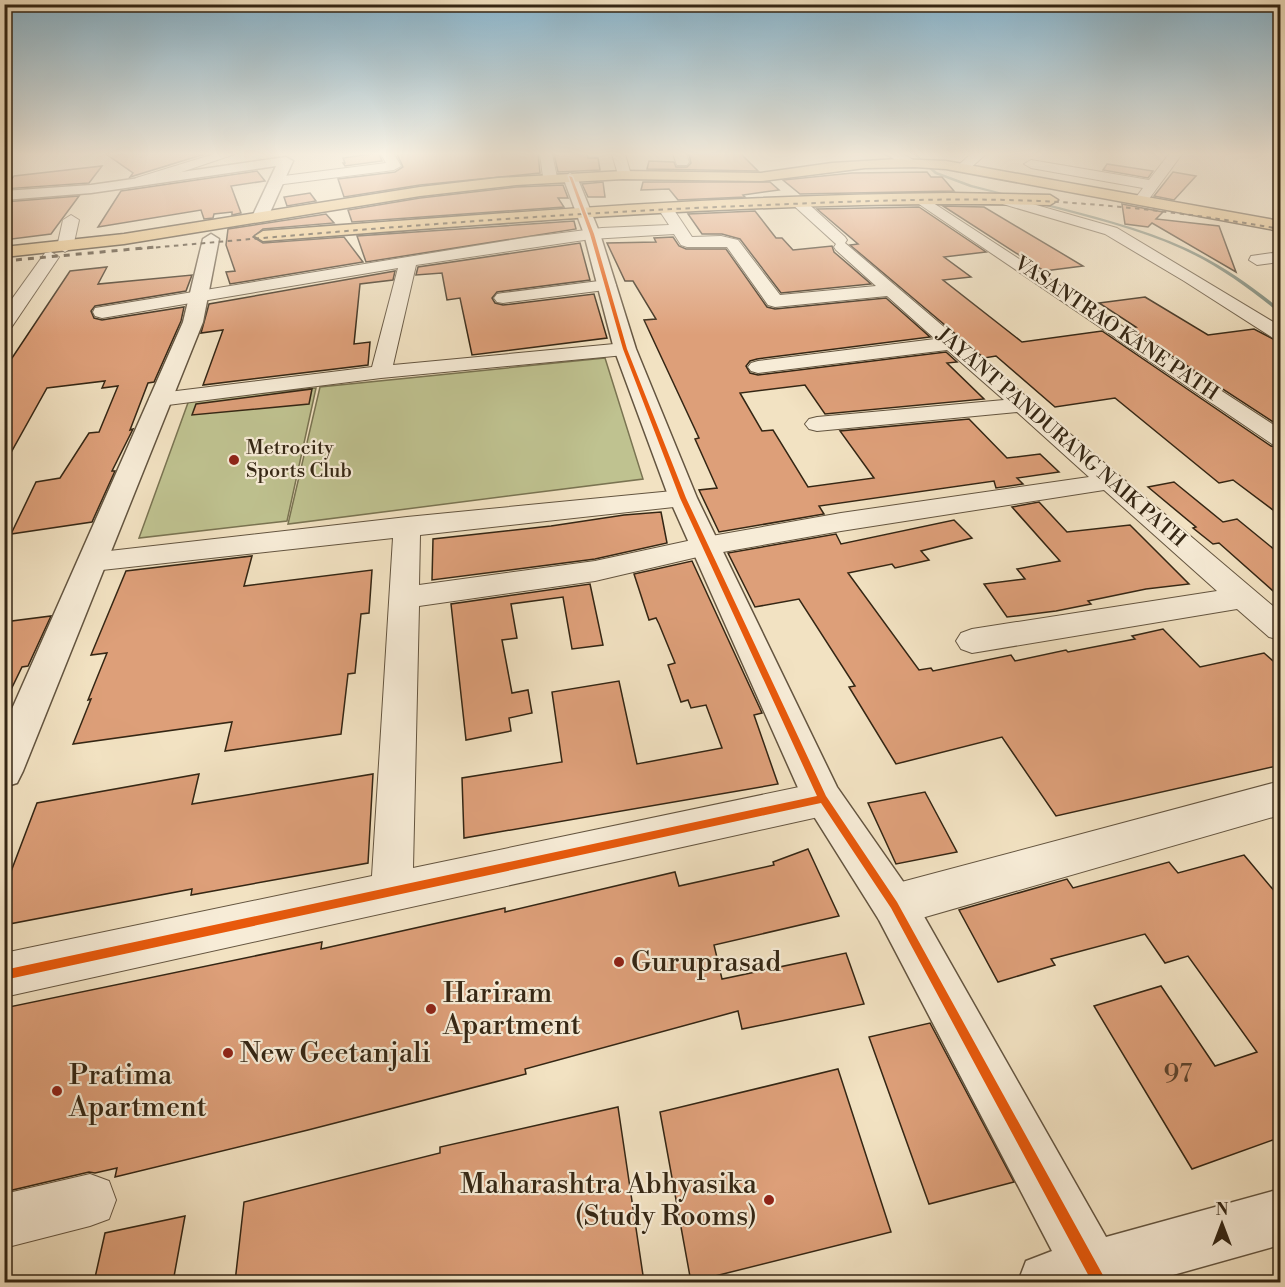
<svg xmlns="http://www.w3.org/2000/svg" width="1285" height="1287" font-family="'Libre Bodoni',serif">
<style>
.green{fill:#bfc290;stroke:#7a7452;stroke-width:1.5}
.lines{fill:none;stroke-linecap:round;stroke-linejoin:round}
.stream{fill:#728172;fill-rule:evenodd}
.building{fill:#dd9f79;stroke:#342614;stroke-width:1.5}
.minor-casing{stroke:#645540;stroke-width:2}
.tertiary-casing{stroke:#645540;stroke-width:3}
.primary-casing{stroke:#342614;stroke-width:3}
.minor{fill:#f7ecd7;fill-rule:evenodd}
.tertiary{fill:#f7ecd7;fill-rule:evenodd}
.primary{fill:#e9c181;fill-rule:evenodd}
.rail-far1{stroke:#342614;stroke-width:2;stroke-dasharray:4.5 4.5;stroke-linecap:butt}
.rail{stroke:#342614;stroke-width:3;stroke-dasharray:6 6;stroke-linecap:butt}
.cycleway-casing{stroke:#f7ecd7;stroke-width:3}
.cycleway{fill:#e8590c;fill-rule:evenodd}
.poi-dot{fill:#8f2418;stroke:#f7ecd7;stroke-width:2}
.labels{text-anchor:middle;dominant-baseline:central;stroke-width:4.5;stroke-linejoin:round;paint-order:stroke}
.far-street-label{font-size:20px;fill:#342614;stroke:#f7ecd7}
.far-poi-label{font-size:20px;fill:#342614;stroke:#f7ecd7;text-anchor:start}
.near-number-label{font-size:26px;fill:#5e442d}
.near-poi-label{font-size:28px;fill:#342614;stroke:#f7ecd7;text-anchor:start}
</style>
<rect width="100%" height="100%" fill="#f2e2c2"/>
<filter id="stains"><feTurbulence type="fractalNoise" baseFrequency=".00333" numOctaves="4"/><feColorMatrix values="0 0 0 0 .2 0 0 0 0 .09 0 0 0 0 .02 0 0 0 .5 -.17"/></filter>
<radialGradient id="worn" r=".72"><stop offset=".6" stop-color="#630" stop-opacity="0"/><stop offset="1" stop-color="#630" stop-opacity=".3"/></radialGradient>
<g class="green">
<polygon points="605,358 643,479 288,524 320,387"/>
<polygon points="316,388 287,521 139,538 189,400"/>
</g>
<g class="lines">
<g class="stream">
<polygon points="916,154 937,172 972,185 1018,197 1016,198 970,187 935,174 913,154"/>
<path d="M1039,202C1089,215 1141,227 1188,249C1222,265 1252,286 1280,309V312H1278C1249,288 1217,265 1182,249C1136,228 1087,217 1038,204Z"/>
</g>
</g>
<g class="building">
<polygon points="106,154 205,154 130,177 133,173"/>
<polygon points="371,154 379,154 382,161 345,166 343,163 345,163 343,158"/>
<polygon points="397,154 538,154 540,173 420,185 344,197 338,179 395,172 403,167"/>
<polygon points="554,154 587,154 588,158 598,158 600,170 558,172"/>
<polygon points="689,154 741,154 758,171 647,169 649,161 674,162 676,167 687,167 691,163"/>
<polygon points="1107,164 1153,171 1148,178 1103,170"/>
<polygon points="102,166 89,183 4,189 14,176"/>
<polygon points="257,171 265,181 231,186 241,213 232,215 232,212 214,214 213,218 204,219 201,210 98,227 121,191"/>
<polygon points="927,172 931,177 942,177 954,191 800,194 783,180 852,173"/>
<polygon points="1173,172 1196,176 1174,200 1154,196"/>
<polygon points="603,182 605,197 588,197 582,184"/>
<polygon points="643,182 770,182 779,190 743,195 745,197 678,200 669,189 641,190"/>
<polygon points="563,185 568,198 558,198 564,207 352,222 348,210 420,198 516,187"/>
<polygon points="310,193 316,201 287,206 284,197"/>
<polygon points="79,196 51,234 4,240 4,202"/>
<polygon points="1122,204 1163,212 1156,219 1219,226 1236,272 1152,223 1148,227 1125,224"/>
<polygon points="943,206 984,207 1083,266 1044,271"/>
<polygon points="919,207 986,252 944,257 971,277 943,280 1022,342 1102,331 1271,446 1281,448 1281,516 1233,480 1219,483 1115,398 1055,407 996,356 984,358 850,245 858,244 817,209"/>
<polygon points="755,211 776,238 782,238 793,250 832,246 834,252 871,284 781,293 740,239 722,234 702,234 688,214"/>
<polygon points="326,214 334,223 263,229 253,237 263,243 344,237 363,262 230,284 226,272 235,271 226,245 228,229"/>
<polygon points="574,221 576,229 366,262 357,236"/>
<polygon points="673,237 679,246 686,249 726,249 767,307 775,309 886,298 930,337 757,359 750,361 746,366 750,373 758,375 946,352 957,362 947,363 984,399 825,414 805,385 740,393 762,431 773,430 808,487 874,478 840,431 969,419 1007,458 1040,454 1059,472 1017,478 1023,484 996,488 994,481 819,506 824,514 719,532 699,490 717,488 695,439 699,438 644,320 656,319 633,281 625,281 607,243 656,242 654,238"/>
<polygon points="580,243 590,280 497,292 492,298 495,303 503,305 594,294 607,338 472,355 460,298 447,300 442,273 416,275 418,267"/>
<polygon points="107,267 98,284 192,275 186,291 95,306 91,311 94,318 102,320 184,307 181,321 154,382 148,383 130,430 133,429 112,471 115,471 92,522 11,534 36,482 60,478 89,433 99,432 118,386 102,388 105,381 47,388 4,465 4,370 70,271"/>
<polygon points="395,271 393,280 360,284 354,344 370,342 368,365 203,385 223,330 201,333 209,304"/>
<polygon points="1145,297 1208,335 1254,329 1281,343 1281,427 1129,328 1136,327 1099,303"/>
<polygon points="312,389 309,404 192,415 196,404"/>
<polygon points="1174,482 1223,522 1237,519 1281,555 1281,598 1219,543 1213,544 1193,528 1196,527 1148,487"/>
<polygon points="1039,502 1067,532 1130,525 1189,584 1146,589 1088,601 1091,604 1056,611 1007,617 984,584 1025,579 1017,569 1060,561 1012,507"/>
<polygon points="661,512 667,543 595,559 432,580 433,539 551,526 624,515"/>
<polygon points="954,520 972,538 921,551 929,560 895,568 892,564 848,573 919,670 931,668 933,671 1011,655 1015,661 1066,650 1068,652 1135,639 1132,636 1163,629 1200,667 1264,653 1281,668 1281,765 1056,816 1002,737 896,764 849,687 855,686 799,599 755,607 728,553 836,534 841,544"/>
<polygon points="252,556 244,586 372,570 369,613 361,614 355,673 348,674 341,734 225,751 232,722 73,744 91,699 88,700 107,653 91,655 126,571"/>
<polygon points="692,561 762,713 754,715 778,784 464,838 462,778 562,762 552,692 619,681 637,764 722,748 706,705 691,708 688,700 681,702 668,665 675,663 659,624 656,618 649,620 634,574"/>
<polygon points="590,584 603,645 572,649 563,597 511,604 517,638 502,640 512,693 528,690 532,713 509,718 511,731 466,740 451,604"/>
<polygon points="51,616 28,666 22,667 4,704 4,622"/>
<polygon points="199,774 192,804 373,774 368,863 191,895 192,889 4,925 4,890 37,803"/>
<polygon points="925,792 957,852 896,864 868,803"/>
<polygon points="808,849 839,916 714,945 722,979 846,953 864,1004 742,1029 738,1011 525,1069 526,1074 308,1130 115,1177 117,1168 95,1173 89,1172 4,1192 4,1008 322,942 321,949 505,908 505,912 675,872 679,886 774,865 773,862"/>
<polygon points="1244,855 1281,899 1281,1137 1192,1169 1094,1006 1161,986 1215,1066 1257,1052 1188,956 1165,963 1145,934 1051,959 1055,965 998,982 959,910 1067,879 1073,888 1169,862 1178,873"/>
<polygon points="930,1023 1014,1182 929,1204 869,1037"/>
<polygon points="838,1069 891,1232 691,1282 660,1112"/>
<polygon points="618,1107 644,1282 235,1282 244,1202 440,1153 440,1147"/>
<polygon points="185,1216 173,1282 94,1282 105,1233"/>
</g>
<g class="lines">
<g class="minor-casing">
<g id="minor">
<polygon points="214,154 235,154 146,184 141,185 134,181 136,178"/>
<polygon points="381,154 394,154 401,166 394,170 276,185 269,181 276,177 386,163"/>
<polygon points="540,154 552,154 557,177 555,180 550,181 543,177"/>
<polygon points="612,154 625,154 631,175 629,178 619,178"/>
<polygon points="673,154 686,154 689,162 687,165 677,165"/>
<polygon points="885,154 903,154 920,164 918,167 908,167"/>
<polygon points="971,154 986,154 967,171 957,171 955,168"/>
<polygon points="1169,154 1182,154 1146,203 1141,204 1134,200 1143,188 1031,168 1024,164 1031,160 1149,180"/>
<polygon points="921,195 1280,429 1280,446 1272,444 916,202 914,199"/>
<polygon points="1001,195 1117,228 1280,326 1280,340 1273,338 1184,281 1105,234 996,202 994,199"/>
<polygon points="797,197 802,198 845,237 847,240 845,243 1280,612 1280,640 1269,637 1237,609 972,653 961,649 956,641 961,633 972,629 1217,591 1104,490 841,531 706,555 595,581 419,606 413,868 823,782 836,787 842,799 836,811 823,816 4,997 4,953 372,876 393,538 93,571 83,568 79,561 83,554 407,517 683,490 692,492 696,498 692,504 683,506 420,535 419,585 595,561 706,537 841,513 1089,477 1017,412 817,431 809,429 805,424 809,419 817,417 1004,400 947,350 758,373 751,371 748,367 751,363 758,361 935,339 887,296 775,307 768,305 727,247 687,247 681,245 674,234 591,239 416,265 393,365 625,343 632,345 635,349 632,353 625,355 381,378 160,406 152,404 149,399 152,394 372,367 398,268 102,318 95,316 93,312 95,308 530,237 602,228 669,225 661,213 669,208 674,210 692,237 721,236 738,240 780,295 876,286 836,250 834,247 836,244 792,204 790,201"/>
<polygon points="71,215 79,220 73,247 65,252 57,247 63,220"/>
<polygon points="51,252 59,257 11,328 4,330 4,310 45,253"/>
<polygon points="1280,252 1280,262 1257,265 1249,260 1251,256"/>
<polygon points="607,280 613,281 616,285 613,289 503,303 497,302 494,298 497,294 503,293"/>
<polygon points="1280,781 1280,815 894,926 879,920 873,905 879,890 894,884"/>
<polygon points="90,1174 109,1181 116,1200 109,1219 90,1226 4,1248 4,1194"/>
</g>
</g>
<g class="tertiary-casing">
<g id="tertiary">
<polygon points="286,157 293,161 268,217 260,222 252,217 276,166 91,193 4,200 4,191 91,185"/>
<polygon points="570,173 577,177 600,234 636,349 697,498 837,787 909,890 1106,1237 1280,1189 1280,1245 1148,1282 1018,1282 1026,1261 1052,1251 879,920 803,799 669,498 614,349 584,234 563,177"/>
<polygon points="211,234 219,239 203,322 23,771 17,783 4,787 4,727 183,322 203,239"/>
</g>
</g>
<g class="primary-casing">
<g id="primary">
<polygon points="898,159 946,161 1280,221 1280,231 946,169 915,167 865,168 761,181 623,179 516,185 420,196 124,244 4,257 4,247 124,234 420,187 498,178 623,171 761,173 832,163"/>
<path d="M951,193L1050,195L1058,200L1050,205C787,199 525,221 263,241L255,236L263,231C492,214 721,195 951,193Z"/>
</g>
</g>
<use href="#minor" class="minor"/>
<use href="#tertiary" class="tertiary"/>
<use href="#primary" class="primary"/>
<path class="rail-far1" d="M138,249C339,231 539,214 741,206C840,202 940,197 1040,201C1121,205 1201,215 1280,229"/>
<polyline class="rail" points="4,261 155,247"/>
<g class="cycleway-casing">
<polygon id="cycleway" points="569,176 572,177 594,234 627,349 686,498 826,796 897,902 1104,1277 1105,1282 1092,1282 891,908 821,803 4,980 4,970 817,796 680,498 623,349 590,234"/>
</g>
<use href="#cycleway" class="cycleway"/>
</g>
<linearGradient id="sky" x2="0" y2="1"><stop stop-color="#89b8d2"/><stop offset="0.46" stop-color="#f9f2e4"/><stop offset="1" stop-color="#f9f2e4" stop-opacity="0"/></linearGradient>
<rect width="1285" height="335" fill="url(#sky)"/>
<g class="poi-dot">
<circle cx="234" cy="460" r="6"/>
<circle cx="619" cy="962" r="6"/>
<circle cx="431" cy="1009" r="6"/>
<circle cx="228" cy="1053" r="6"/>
<circle cx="57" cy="1091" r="6"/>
<circle cx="769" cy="1200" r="6"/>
</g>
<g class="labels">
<g class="far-street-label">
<text transform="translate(1116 329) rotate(34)">VASANTRAO KANE PATH</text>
<text transform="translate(1061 438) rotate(41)">JAYANT PANDURANG NAIK PATH</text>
</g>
<g class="far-poi-label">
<text x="246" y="448">Metrocity<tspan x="246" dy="23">Sports Club</tspan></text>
</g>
<g class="near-number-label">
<text x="1178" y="1074">97</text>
</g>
<g class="near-poi-label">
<text x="631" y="962">Guruprasad</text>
<text x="443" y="993">Hariram<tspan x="443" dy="32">Apartment</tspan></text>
<text x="240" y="1053">New Geetanjali</text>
<text x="69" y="1075">Pratima<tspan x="69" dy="32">Apartment</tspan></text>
<text x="757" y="1184" text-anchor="end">Maharashtra Abhyasika<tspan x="757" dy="32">(Study Rooms)</tspan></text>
</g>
</g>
<rect width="1285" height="1287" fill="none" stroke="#f2e2c2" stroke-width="24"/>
<rect x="6" y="6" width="1273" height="1275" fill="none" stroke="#342614" stroke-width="3"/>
<rect x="12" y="12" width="1261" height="1263" fill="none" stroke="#342614" stroke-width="1.5"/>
<g transform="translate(1222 1224)" stroke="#f7ecd7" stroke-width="4.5" paint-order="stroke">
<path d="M0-4.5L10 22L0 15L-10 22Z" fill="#342614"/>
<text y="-9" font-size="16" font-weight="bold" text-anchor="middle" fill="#342614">N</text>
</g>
<rect width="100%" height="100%" filter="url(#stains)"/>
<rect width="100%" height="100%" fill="url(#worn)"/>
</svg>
